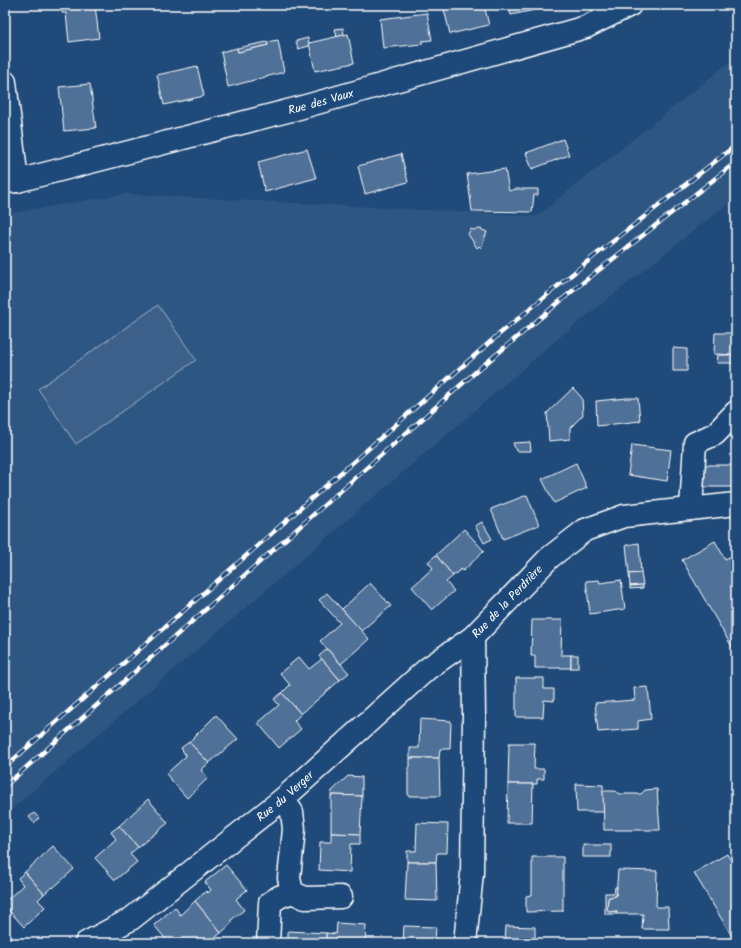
<svg xmlns="http://www.w3.org/2000/svg" width="741" height="948" font-family="Kalam,sans-serif">
<style>
.built{fill:#2e5683}
.green{fill:#3c618b;stroke:#9eb0c5}
.building{fill:#507197;stroke:#fff}
.lines{fill:none;stroke-linecap:round;stroke-linejoin:round}
.minor-casing{stroke:#fff;stroke-width:25}
.minor{stroke:#1f4a7a;stroke-width:22}
.rail-casing{stroke:#fff;stroke-width:4.5}
.rail{stroke:#1f4a7a;stroke-width:3;stroke-dasharray:9;stroke-linecap:butt}
.labels{text-anchor:middle;dominant-baseline:central;stroke-width:4;stroke-linejoin:round;paint-order:stroke}
.street-label{font-size:12px;fill:#fff;stroke:#1f4a7a}
</style>
<rect width="100%" height="100%" fill="#1f4a7a"/>
<filter id="ink" filterUnits="userSpaceOnUse"><feTurbulence type="fractalNoise" baseFrequency=".025" numOctaves="2"/><feDisplacementMap in="SourceGraphic" scale="8" xChannelSelector="R" yChannelSelector="G"/><feConvolveMatrix kernelMatrix="1 2 1 2 8 2 1 2 1" color-interpolation-filters="sRGB"/></filter>
<g filter="url(#ink)">
<polygon class="built" points="736,57 736,197 560,337 5,815 5,214 126,194 537,216"/>
<polygon class="green" points="158,305 196,360 76,444 38,389"/>
<g class="building">
<polygon points="61,5 95,5 99,38 69,42 66,13 62,13"/>
<polygon points="443,5 484,5 489,25 450,34"/>
<polygon points="508,5 558,5 511,15"/>
<polygon points="427,13 432,40 422,41 422,44 383,48 380,19"/>
<polygon points="343,28 344,35 337,37 335,29"/>
<polygon points="348,34 354,63 315,71 309,43"/>
<polygon points="308,38 309,46 298,49 296,41"/>
<polygon points="278,40 284,72 228,87 221,52 237,48 238,52 268,45 267,42"/>
<polygon points="267,42 268,45 238,52 237,48"/>
<polygon points="197,66 204,96 164,105 157,75"/>
<polygon points="90,84 96,128 64,131 59,87"/>
<polygon points="563,139 569,155 532,169 526,153"/>
<polygon points="307,149 316,178 265,192 258,162"/>
<polygon points="401,154 408,182 365,194 358,166"/>
<polygon points="505,169 509,191 516,189 538,189 538,195 534,195 532,212 472,211 467,174"/>
<polygon points="471,229 473,230 480,229 487,232 481,248 479,246 477,248 468,234"/>
<polygon points="715,333 736,333 736,355 714,354"/>
<polygon points="673,348 687,349 687,371 673,371"/>
<polygon points="718,355 736,355 736,363 717,363"/>
<polygon points="573,388 582,398 583,415 570,428 570,439 549,441 547,413"/>
<polygon points="627,398 638,398 640,421 597,426 596,401"/>
<polygon points="530,442 531,451 516,451 513,443"/>
<polygon points="632,445 671,450 667,481 628,475"/>
<polygon points="576,463 587,488 554,503 542,479"/>
<polygon points="704,465 736,465 736,487 703,487"/>
<polygon points="527,495 539,525 503,539 491,509"/>
<polygon points="482,522 492,539 484,543 475,526"/>
<polygon points="464,529 484,551 463,571 461,569 453,576 436,555"/>
<polygon points="715,541 725,559 732,556 736,563 736,565 731,569 736,578 736,654 682,560"/>
<polygon points="639,543 641,573 629,574 626,545"/>
<polygon points="436,555 453,576 446,582 454,591 432,610 412,587 433,568 428,562"/>
<polygon points="641,573 643,585 630,586 629,574"/>
<polygon points="599,580 600,583 621,580 625,609 590,614 586,581"/>
<polygon points="370,583 391,606 361,631 342,609"/>
<polygon points="643,585 643,588 630,589 630,586"/>
<polygon points="327,593 369,639 341,664 320,641 340,623 319,600"/>
<polygon points="532,620 562,620 561,655 571,655 571,668 535,668 535,656 531,656"/>
<polygon points="327,649 349,673 340,680 319,656"/>
<rect x="571" y="655" width="7" height="13"/>
<polygon points="299,657 309,669 322,659 340,680 301,714 282,693 290,685 280,673"/>
<polygon points="516,678 544,678 544,689 554,689 554,701 544,700 543,717 516,717"/>
<polygon points="648,687 651,719 638,721 638,729 598,732 595,703 635,700 634,688"/>
<polygon points="282,693 301,714 294,721 301,729 279,748 258,723 279,705 274,699"/>
<polygon points="216,715 238,739 209,763 189,742"/>
<polygon points="420,719 451,721 450,749 440,749 439,758 410,758 410,748 419,748"/>
<polygon points="189,742 209,763 201,770 208,778 187,798 166,774 186,756 181,748"/>
<polygon points="509,743 535,743 534,769 544,769 544,779 537,779 537,784 508,784"/>
<polygon points="410,758 439,758 440,796 408,796 408,767 410,767"/>
<polygon points="348,776 362,777 362,796 331,795 332,791"/>
<polygon points="508,784 533,784 532,823 507,823"/>
<polygon points="576,784 603,785 604,812 577,812"/>
<polygon points="657,789 660,830 604,830 603,791 615,791 619,794 641,794 645,790"/>
<polygon points="331,795 362,796 360,834 331,833"/>
<polygon points="148,799 168,823 138,847 119,826"/>
<polygon points="34,813 39,818 34,823 29,817"/>
<polygon points="417,823 448,824 447,853 437,853 436,862 407,862 407,851 416,851"/>
<polygon points="119,826 138,847 130,854 137,862 115,880 95,858 116,839 111,832"/>
<polygon points="331,833 360,834 360,844 351,844 350,872 319,870 320,842 331,842"/>
<rect x="583" y="845" width="28" height="12"/>
<polygon points="53,846 74,869 53,888 52,887 44,894 25,872"/>
<polygon points="727,854 736,870 736,943 694,873"/>
<polygon points="532,857 563,857 563,911 526,912 526,896 532,895"/>
<polygon points="407,862 436,862 437,901 405,900"/>
<polygon points="226,865 247,890 236,899 244,910 231,920 233,922 221,933 195,901 206,891 208,893 211,890 205,882"/>
<polygon points="618,870 657,871 656,907 668,907 669,929 642,929 643,914 616,914 617,911 609,912 607,909 608,898 609,897 616,896"/>
<polygon points="25,872 44,894 38,900 45,907 24,927 5,906 5,902 23,885 18,878"/>
<polygon points="615,887 617,887 616,896 609,897 608,898 607,909 609,912 617,911 616,914 605,914 605,893 614,893"/>
<polygon points="195,901 221,933 209,942 208,940 205,943 188,943 186,941 183,943 169,943 154,925 175,907 180,915"/>
<polygon points="337,923 366,925 365,943 326,943 326,933 336,934"/>
<polygon points="404,926 436,927 435,943 403,943"/>
<polygon points="506,926 535,927 535,943 505,943"/>
<polygon points="288,931 326,933 326,943 288,943"/>
</g>
<g class="lines">
<g class="minor-casing">
<g id="minor">
<polyline points="5,82 17,181"/>
<path id="s1" d="M5,182L17,181L299,108L586,27L630,5"/>
<polyline points="691,509 695,443 715,434 736,412"/>
<polyline points="283,799 292,812 294,829 289,878 292,892 305,898 341,897"/>
<path id="s2" d="M86,943L131,919L283,799L427,669L473,637L549,558L585,530L624,516L736,504"/>
<polyline points="268,943 270,903 279,897 292,892"/>
<polyline points="465,943 472,873 474,717 473,637"/>
</g>
</g>
<use href="#minor" class="minor"/>
<g class="rail-casing">
<g id="rail">
<polyline points="5,767 497,336 593,257 736,145"/>
<polyline points="5,786 479,369 576,288 736,162"/>
</g>
</g>
<use href="#rail" class="rail"/>
</g>
</g>
<g class="labels">
<g class="street-label">
<text stroke="none"><textPath href="#s1" startOffset="326">Rue des Vaux</textPath></text>
<text stroke="none"><textPath href="#s2" startOffset="544">Rue de la Perdrière</textPath></text>
<text stroke="none"><textPath href="#s2" startOffset="248">Rue du Verger</textPath></text>
</g>
</g>
<rect width="741" height="948" fill="none" stroke="#1f4a7a" stroke-width="20"/>
<rect x="10" y="10" width="721" height="928" fill="none" stroke="#fff" stroke-width="1.5" filter="url(#ink)"/>
</svg>
